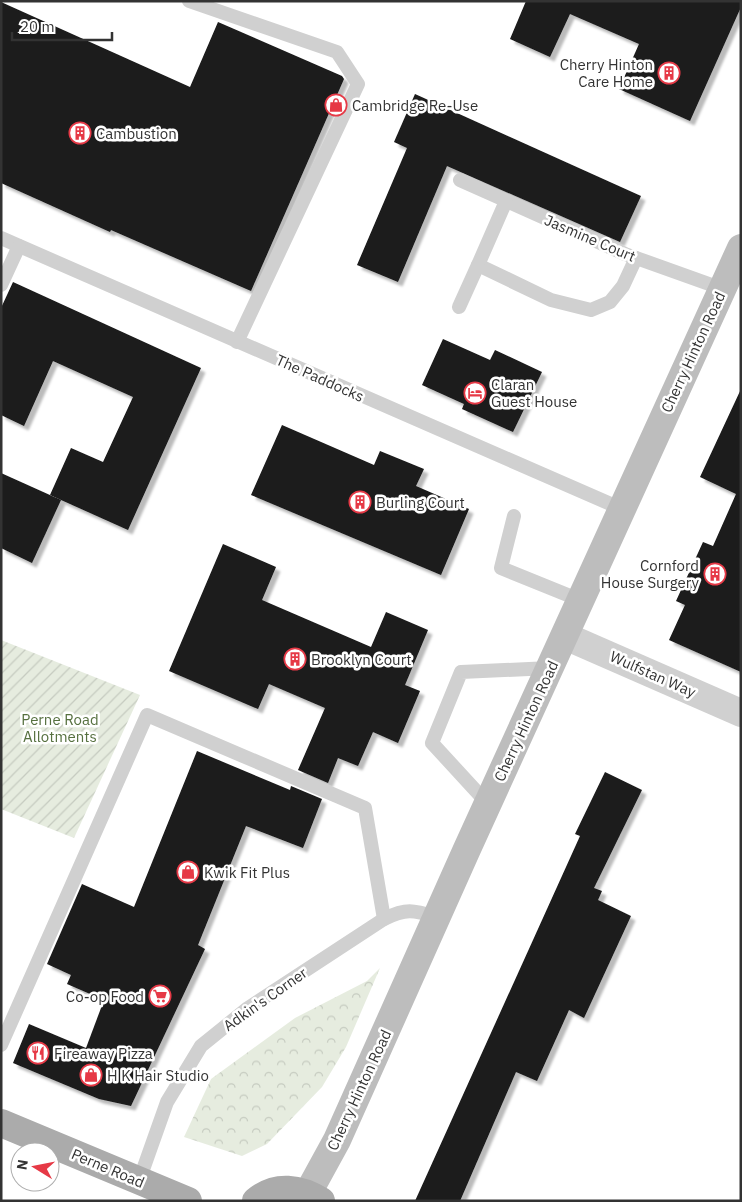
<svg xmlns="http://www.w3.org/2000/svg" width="742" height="1202" font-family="'IBM Plex Sans',sans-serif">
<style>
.forest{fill:url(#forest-crowns)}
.garden{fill:url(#garden-furrows)}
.building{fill:#1a1a1a;filter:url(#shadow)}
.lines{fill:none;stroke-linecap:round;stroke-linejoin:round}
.lane{stroke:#d0d0d0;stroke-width:14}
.street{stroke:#d0d0d0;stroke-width:28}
.secondary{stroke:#bdbdbd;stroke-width:28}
.primary{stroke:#ababab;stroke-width:28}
.labels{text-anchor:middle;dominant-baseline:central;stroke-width:5;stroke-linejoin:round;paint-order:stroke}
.poi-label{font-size:15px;fill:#333;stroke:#fff;text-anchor:start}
.street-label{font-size:15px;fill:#333;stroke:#fff}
.park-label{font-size:15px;fill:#56703f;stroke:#fff}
</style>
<defs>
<pattern id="forest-crowns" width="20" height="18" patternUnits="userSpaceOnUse" patternTransform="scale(1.25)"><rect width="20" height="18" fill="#e6ecdf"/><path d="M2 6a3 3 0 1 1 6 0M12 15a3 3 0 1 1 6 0" fill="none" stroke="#c6cbc0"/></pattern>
<pattern id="garden-furrows" width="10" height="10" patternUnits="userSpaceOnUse" patternTransform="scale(1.25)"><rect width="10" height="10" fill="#e6ecdf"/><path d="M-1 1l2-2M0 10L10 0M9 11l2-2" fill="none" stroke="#c6cbc0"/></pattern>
<filter id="shadow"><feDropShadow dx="4.5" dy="4.5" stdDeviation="1" flood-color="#0004"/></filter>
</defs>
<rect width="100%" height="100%" fill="#fff"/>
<polygon class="forest" points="380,968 346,1047 322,1087 267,1144 242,1156 184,1137 211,1079 295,1018 367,981"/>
<polygon class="garden" points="1,640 140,695 74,838 1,809"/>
<g class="building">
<polygon points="526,1 741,1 741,7 690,121 619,89 639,44 570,14 550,57 510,39"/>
<polygon points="1,2 190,87 218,22 342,76 344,79 251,291 111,230 110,232 1,183"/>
<polygon points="415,94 641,196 620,242 447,166 398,282 357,265 407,148 394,142"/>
<polygon points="13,282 201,368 128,530 50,495 71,448 103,462 133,397 53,361 24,426 1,415 1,308"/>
<polygon points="443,339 490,360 495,350 542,372 513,432 462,409 464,404 422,385"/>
<polygon points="741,389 741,672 669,640 685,605 676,601 703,542 713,546 736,494 700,477"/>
<polygon points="282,425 374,465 380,451 424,469 416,486 469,509 441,575 251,495"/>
<polygon points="1,473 61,500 32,563 1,548"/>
<polygon points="223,544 276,567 262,600 371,647 386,612 428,630 405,685 420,691 398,743 373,732 358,766 338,758 328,783 298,770 325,708 269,684 258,709 169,671"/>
<polygon points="197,751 290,790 291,786 322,799 303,848 246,826 198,945 205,949 131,1106 99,1099 13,1063 29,1024 86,1048 104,1000 67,984 71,975 47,964 82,884 134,907"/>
<polygon points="605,772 642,790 594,888 602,891 598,900 631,916 584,1018 569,1010 537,1081 516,1072 460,1201 415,1201 580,836 575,834"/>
</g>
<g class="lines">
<g class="lane">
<polyline points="189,1 337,52 358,84 237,342"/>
<polyline points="460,180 625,254 723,289"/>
<polyline points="506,201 478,265 551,300 591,310 610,302 623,286 636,258"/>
<polyline points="1,238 622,509"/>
<polyline points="1,285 19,246"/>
<polyline points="459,307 478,265"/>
<polyline points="514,516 501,568 580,600"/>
<polyline points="488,804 432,743 461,672 550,668"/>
<polyline points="1,1045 147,715 365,808 384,919"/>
<path d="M139,1181L167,1102L201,1046L248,1008L384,919C406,908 413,910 437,917"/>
</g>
<polyline class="street" points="565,636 741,713"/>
<polyline class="secondary" points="308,1193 337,1140 467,849 741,248"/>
<g class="primary">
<polyline points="1,1123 188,1201"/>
<path d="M256,1201C276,1184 300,1188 321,1201"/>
</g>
</g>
<defs>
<g id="building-ring" transform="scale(1.125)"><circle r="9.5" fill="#fff" stroke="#e63946" stroke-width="1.5"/><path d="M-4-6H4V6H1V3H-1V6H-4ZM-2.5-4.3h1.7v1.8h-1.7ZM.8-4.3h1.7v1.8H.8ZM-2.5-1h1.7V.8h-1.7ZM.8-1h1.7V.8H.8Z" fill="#e63946"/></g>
<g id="shop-ring" transform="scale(1.125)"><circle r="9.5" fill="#fff" stroke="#e63946" stroke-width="1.5"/><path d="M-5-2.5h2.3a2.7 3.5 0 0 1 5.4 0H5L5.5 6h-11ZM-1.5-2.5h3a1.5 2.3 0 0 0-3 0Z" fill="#e63946"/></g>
<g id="hotel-ring" transform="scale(1.125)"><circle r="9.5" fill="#fff" stroke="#e63946" stroke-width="1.5"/><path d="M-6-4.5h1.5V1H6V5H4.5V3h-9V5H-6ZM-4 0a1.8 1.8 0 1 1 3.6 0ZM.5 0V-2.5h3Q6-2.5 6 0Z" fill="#e63946"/></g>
<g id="supermarket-ring" transform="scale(1.125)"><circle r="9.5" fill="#fff" stroke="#e63946" stroke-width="1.5"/><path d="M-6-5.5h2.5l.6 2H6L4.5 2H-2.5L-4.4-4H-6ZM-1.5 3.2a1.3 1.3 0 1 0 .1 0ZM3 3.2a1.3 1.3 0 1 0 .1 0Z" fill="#e63946"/></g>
<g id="restaurant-ring" transform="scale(1.125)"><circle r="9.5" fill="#fff" stroke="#e63946" stroke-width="1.5"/><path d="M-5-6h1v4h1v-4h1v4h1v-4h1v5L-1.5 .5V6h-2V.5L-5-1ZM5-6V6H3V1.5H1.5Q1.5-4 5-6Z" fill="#e63946"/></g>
</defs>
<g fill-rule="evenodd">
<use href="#building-ring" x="669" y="73"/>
<use href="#shop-ring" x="336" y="105"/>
<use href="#building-ring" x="80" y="133"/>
<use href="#hotel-ring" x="475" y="393"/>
<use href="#building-ring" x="360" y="502"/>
<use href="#building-ring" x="715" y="574"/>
<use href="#building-ring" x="295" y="659"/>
<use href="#shop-ring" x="188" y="872"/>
<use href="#supermarket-ring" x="160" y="996"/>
<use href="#restaurant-ring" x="38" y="1053"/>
<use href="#shop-ring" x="91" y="1075"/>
</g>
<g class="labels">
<g class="poi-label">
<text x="653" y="64" text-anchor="end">Cherry Hinton<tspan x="653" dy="17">Care Home</tspan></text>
<text x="352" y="105">Cambridge Re-Use</text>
<text x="96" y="133">Cambustion</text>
<text x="491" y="384">Claran<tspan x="491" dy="17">Guest House</tspan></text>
<text x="376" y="502">Burling Court</text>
<text x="699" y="565" text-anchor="end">Cornford<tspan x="699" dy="17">House Surgery</tspan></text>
<text x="311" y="659">Brooklyn Court</text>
<text x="204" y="872">Kwik Fit Plus</text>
<text x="144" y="996" text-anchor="end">Co-op Food</text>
<text x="54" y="1053">Fireaway Pizza</text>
<text x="107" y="1075">H K Hair Studio</text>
</g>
<g class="street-label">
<text transform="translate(590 238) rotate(23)">Jasmine Court</text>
<text transform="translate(693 352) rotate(-65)">Cherry Hinton Road</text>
<text transform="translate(320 378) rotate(24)">The Paddocks</text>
<text transform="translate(653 674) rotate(24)">Wulfstan Way</text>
<text transform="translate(526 721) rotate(-65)">Cherry Hinton Road</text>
<text transform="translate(265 999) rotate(-35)">Adkin's Corner</text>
<text transform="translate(359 1090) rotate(-65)">Cherry Hinton Road</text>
<text transform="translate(108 1168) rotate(23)">Perne Road</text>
</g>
<g class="park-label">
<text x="60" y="719">Perne Road<tspan x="60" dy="17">Allotments</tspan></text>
</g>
</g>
<rect width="742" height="1202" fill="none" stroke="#333333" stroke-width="5"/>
<g transform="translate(35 1167) rotate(280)"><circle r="24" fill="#ffffff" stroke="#adadad"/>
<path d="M0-4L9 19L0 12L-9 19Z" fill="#e63946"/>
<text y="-8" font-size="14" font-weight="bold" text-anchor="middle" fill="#333333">N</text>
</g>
<path d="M12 32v8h100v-8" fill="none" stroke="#333333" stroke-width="2.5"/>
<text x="20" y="32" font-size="15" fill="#333333" stroke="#ffffff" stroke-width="4" paint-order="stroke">20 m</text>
</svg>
